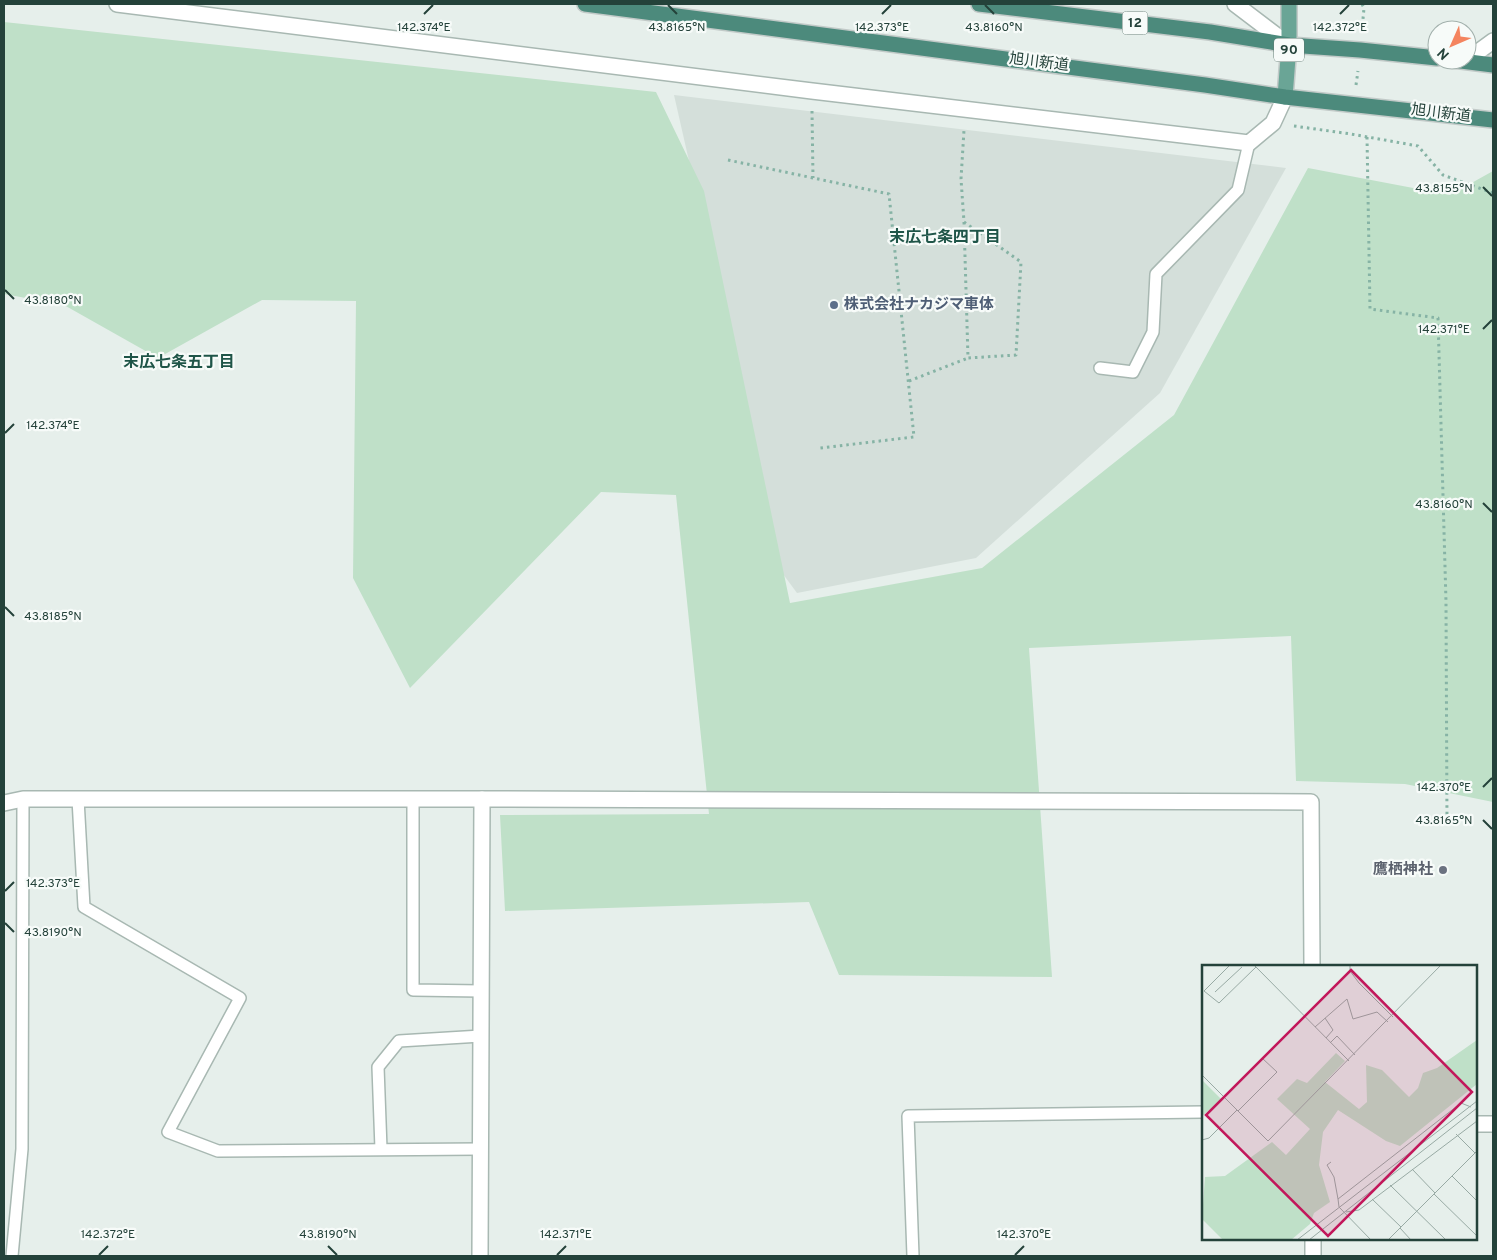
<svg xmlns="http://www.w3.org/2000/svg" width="1497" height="1260" font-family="Overpass,'Noto Sans JP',sans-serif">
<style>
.built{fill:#d4dfda}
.green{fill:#bfe0c8}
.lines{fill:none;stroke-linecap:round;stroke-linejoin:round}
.service-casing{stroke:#a8b8b2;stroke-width:14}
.minor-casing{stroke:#a8b8b2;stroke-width:18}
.primary-casing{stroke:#c2cac8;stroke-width:18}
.trunk-casing{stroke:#c2cac8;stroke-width:18}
.path{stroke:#86b3a5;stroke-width:3;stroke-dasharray:2.5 4;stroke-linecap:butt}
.service{stroke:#fff;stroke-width:11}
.minor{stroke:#fff;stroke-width:15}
.primary{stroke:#6aa596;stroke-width:15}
.trunk{stroke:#4c8a7c;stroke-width:15}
.ticks{fill:none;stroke:#24423a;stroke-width:2}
.service-dot{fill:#5c6f8a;stroke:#f7fbf9;stroke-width:2}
.worship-dot{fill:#6b7280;stroke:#f7fbf9;stroke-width:2}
.labels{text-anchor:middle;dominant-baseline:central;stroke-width:4.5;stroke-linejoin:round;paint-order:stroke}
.shield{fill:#f7fbf9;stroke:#637a73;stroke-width:1}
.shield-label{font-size:14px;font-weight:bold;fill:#24423a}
.street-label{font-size:15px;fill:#24423a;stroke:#f7fbf9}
.service-label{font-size:15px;font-weight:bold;fill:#4e5e75;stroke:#f7fbf9;text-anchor:start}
.worship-label{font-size:15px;font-weight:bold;fill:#5b616d;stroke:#f7fbf9;text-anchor:end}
.neighbourhood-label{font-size:16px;font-weight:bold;fill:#1f5548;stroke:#f7fbf9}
.inset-road{fill:none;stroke:#98aaa4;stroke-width:1}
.view{fill:#c2185b;fill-opacity:0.15;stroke:#c2185b;stroke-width:2.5}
.inset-edge{fill:none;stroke:#24423a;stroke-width:2.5}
.ticks-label{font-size:12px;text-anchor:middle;fill:#24423a;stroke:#f7fbf9;stroke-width:4.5;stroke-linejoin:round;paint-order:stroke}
</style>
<rect width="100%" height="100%" fill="#e6efeb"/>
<polygon class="built" points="674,95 1286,168 1160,393 976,558 797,593 783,574"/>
<polygon class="green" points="4,22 656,92 704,191 790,603 982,568 1174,415 1308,168 1450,195 1493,171 1493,802 1405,784 1296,781 1291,636 1029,648 1052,977 839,975 809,902 505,911 500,815 709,814 676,495 601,492 410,688 353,578 356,301 262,300 158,358 64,305 4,294"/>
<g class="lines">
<g class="service-casing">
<g id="service">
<polyline points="1100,368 1133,372 1153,332 1156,274 1238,190 1249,143"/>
<polyline points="78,799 84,907 240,998 168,1132 218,1151 480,1149"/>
<polyline points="413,799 413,990 481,991"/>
<polyline points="381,1149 378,1067 399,1041 481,1036"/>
<polyline points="12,1256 22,1149 23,799"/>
<polyline points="913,1256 908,1116 1203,1112"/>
</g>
</g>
<g class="minor-casing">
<g id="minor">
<polyline points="117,4 812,91 1249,143 1273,123 1285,97"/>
<polyline points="1235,4 1289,45"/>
<polyline points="1467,60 1493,41"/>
<polyline points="4,803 23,799 482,799 1311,802 1312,966"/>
<polyline points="1476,1124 1493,1124"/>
<polyline points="1313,1239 1313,1256"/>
<polyline points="480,1256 482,799"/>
</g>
</g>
<g class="primary-casing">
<polyline id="primary" points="1285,97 1289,45 1289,4"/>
</g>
<g class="trunk-casing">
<g id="trunk">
<polyline points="585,4 1205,85 1285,97 1493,120"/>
<polyline points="979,4 1210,32 1289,45 1360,50 1437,58"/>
<polyline points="1453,60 1493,65"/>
</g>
</g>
<g class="path">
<polyline points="1362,4 1364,8 1362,30"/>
<polyline points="1356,85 1358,71"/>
<polyline points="812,111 813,178"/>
<polyline points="1294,126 1351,134 1418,146 1443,175 1493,193"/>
<polyline points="1367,137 1370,309 1438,318 1446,602 1447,823"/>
<polyline points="728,160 889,194 914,437 820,448"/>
<polyline points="964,222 968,358 1016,355 1021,262 964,222 961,179 964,130"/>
<polyline points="909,381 968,358"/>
</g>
<use href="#service" class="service"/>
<use href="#minor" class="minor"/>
<use href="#primary" class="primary"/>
<use href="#trunk" class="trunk"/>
</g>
<path class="ticks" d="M668,5L677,14M985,5L994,14M424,14L433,5M882,14L891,5M1340,14L1349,5M1483,187L1492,196M5,290L14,299M1483,329L1492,320M5,433L14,424M1483,503L1492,512M5,607L14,616M1483,787L1492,778M1483,820L1492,829M5,891L14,882M5,923L14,932M328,1246L337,1255M99,1255L108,1246M557,1255L566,1246M1015,1255L1024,1246"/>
<circle class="service-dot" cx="834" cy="305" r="5"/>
<circle class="worship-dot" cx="1443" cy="870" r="5"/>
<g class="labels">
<g class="shield">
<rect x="1122.5" y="11.5" width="25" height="23" rx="4"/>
<rect x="1274" y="38.5" width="30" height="23" rx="4"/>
</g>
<g class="shield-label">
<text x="1135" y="23">12</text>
<text x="1289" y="50">90</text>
</g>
<g class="street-label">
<text transform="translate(1039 63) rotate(7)">旭川新道</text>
<text transform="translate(1441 114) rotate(7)">旭川新道</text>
</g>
<g class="service-label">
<text x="844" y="305">株式会社ナカジマ車体</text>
</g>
<g class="worship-label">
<text x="1433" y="870">鷹栖神社</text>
</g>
<g class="neighbourhood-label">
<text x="945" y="238">末広七条四丁目</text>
<text x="179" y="363">末広七条五丁目</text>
</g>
</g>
<g transform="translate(1202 965)">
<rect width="275" height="275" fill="#e6efeb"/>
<path d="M275,75V119L198,181L184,176L136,145L121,167L117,200L128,237L112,248L108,259L89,275H21L0,254L3,212L23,211L70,177L84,190L108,164L75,134L95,114L105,118L134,88L143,96L123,117L157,144L165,137L164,100L180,105L207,132L216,123L221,108L235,103ZM0,115L20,135L0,151Z" fill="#bfe0c8"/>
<path class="inset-road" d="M52,0L147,96M148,0V6L157,18L191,52M2,26L17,38L54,2M2,26L28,0M13,27L40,2M123,53L131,65L124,73M113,62L145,34L151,54L175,47L186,57M128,78L135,71L153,90M0,110L66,176L239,0M36,146L75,107L60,93M254,169L273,188M0,175L7,173L35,145M129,197L125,200L132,212L136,234M210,204L233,228M250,211L275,236M188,220L244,275M232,229L275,271M170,234L199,262M137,242L136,234L259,138L269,142M137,242L169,275M144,247L157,245L275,156M198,263L209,275M95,275L275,136M107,275L275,143M186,275L275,186"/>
<path class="view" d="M149,5L270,127L126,271L4,150Z"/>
<rect width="275" height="275" class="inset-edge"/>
</g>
<g class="ticks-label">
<text x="424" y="31">142.374°E</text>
<text x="677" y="31">43.8165°N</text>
<text x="882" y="31">142.373°E</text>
<text x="994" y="31">43.8160°N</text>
<text x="1340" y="31">142.372°E</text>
<text x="1444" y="192">43.8155°N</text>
<text x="53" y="304">43.8180°N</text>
<text x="1444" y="333">142.371°E</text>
<text x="53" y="429">142.374°E</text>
<text x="1444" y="508">43.8160°N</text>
<text x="53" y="620">43.8185°N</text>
<text x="1444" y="791">142.370°E</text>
<text x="1444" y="824">43.8165°N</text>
<text x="53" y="887">142.373°E</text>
<text x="53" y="936">43.8190°N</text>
<text x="108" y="1238">142.372°E</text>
<text x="566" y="1238">142.371°E</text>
<text x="328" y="1238">43.8190°N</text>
<text x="1024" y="1238">142.370°E</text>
</g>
<rect width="1497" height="1260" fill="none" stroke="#24423a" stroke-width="10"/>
<g transform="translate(1452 45) rotate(225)"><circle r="24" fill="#f7fbf9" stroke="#a3b1ad"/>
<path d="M0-4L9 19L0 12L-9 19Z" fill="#f4845f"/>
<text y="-8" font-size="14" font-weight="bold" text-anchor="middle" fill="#24423a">N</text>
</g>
</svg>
